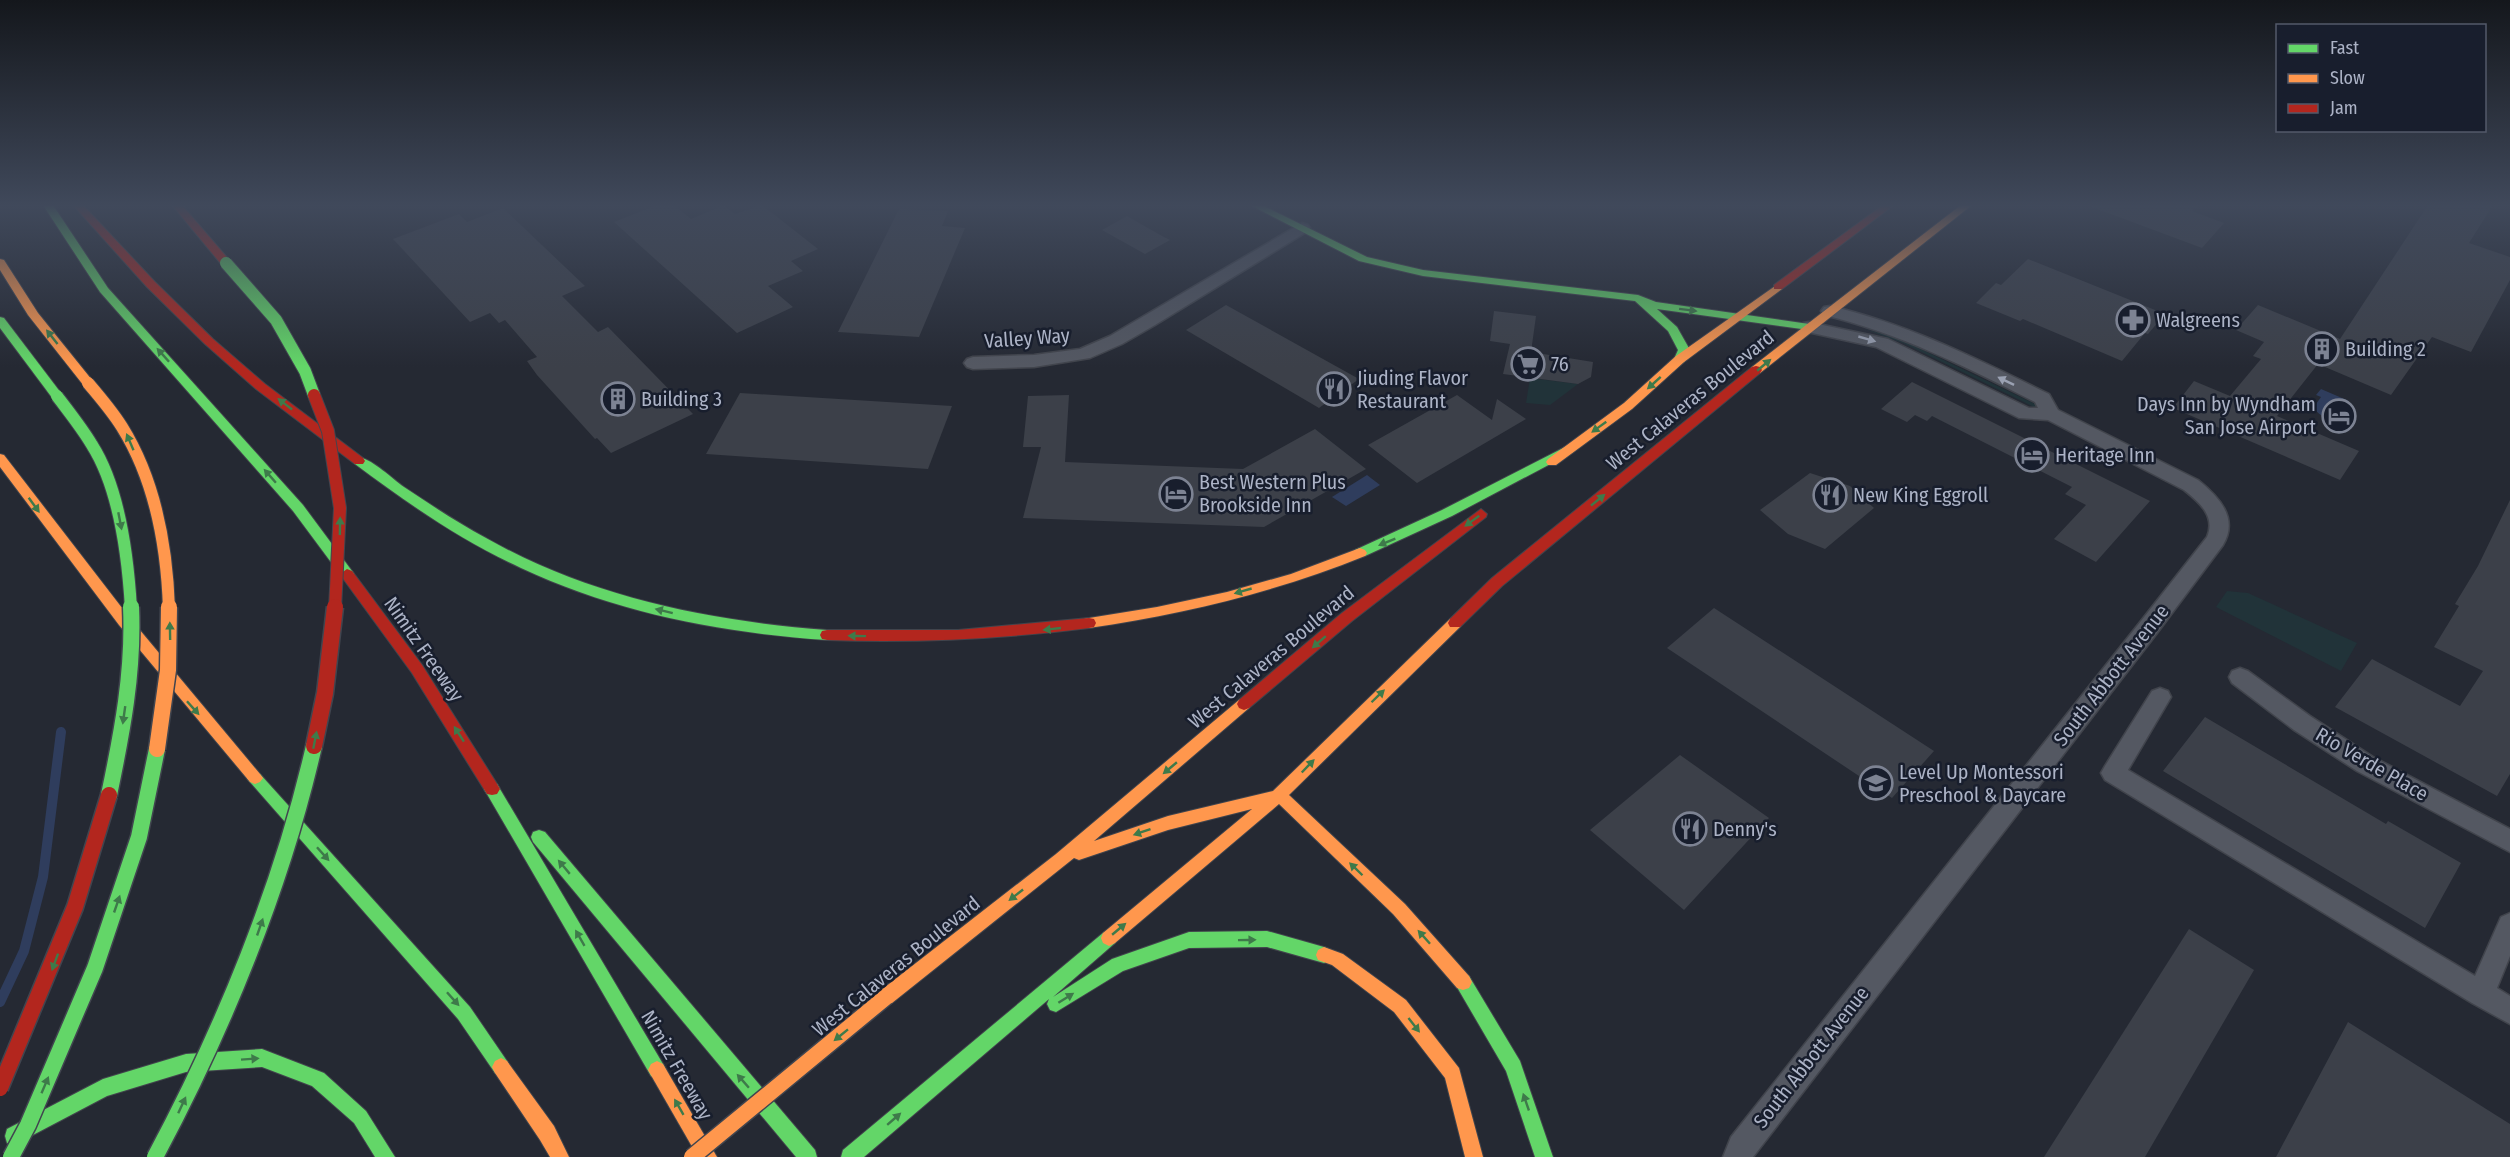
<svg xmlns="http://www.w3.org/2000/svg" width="2510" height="1157" font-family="'Fira Sans Condensed',sans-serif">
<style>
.green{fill:#213339}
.water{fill:#2f3d5d}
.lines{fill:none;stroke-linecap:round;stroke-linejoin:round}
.stream{stroke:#2f3d5d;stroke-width:10}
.building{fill:#3c4049}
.street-casing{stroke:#41444c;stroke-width:3}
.fast-casing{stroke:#41444c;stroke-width:2}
.slow-casing{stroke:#41444c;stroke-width:2}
.jam-casing{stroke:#41444c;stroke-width:2}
.street{fill:#545862;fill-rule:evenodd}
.fast{fill:#63d668;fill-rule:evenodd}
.slow{fill:#ff974d;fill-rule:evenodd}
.jam{fill:#b3261e;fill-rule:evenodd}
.fast-bridge-far1-casing{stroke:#41454f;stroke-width:14;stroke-linecap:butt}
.fast-bridge-casing{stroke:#41454f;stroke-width:19;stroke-linecap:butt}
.slow-bridge-far1-casing{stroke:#41454f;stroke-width:14;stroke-linecap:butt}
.slow-bridge-casing{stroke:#41454f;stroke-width:19;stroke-linecap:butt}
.jam-bridge-far1-casing{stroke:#41454f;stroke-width:14;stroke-linecap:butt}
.jam-bridge-casing{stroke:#41454f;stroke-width:19;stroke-linecap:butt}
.fast-bridge-far1{stroke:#63d668;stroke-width:12}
.fast-bridge{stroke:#63d668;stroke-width:16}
.slow-bridge-far1{stroke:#ff974d;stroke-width:12}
.slow-bridge{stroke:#ff974d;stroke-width:16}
.jam-bridge-far1{stroke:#b3261e;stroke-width:12}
.jam-bridge{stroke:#b3261e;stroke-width:16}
.oneway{fill:#3e7a4a}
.oneway2{fill:#9aa1b2}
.labels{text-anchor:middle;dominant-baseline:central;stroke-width:5;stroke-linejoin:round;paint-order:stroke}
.poi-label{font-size:20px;fill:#acb3c6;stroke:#181e2d;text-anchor:start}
.street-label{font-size:20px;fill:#acb3c6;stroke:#181e2d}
</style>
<rect width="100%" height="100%" fill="#252933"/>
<g class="green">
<polygon points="1864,329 1898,338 2039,406 2038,409 1903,343"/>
<polygon points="1530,378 1578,384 1550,405 1526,403"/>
<polygon points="2227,591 2248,593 2357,643 2341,671 2216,607"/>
</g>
<g class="water">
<path d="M2321,389L2349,401L2337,416C2328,420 2318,416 2314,407L2321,397L2316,395Z"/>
<polygon points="1367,475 1380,485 1346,506 1332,497"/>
</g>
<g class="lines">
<polyline class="stream" points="0,1002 24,951 43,877 61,732"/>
</g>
<g class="building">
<polygon points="657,205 674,205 691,219 724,205 735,214 762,205 818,249 791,261 803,271 768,286 793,307 737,333 614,222"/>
<polygon points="2092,205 2198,205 2192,211 2224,223 2202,248 2092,207"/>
<polygon points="2428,205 2493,205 2469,243 2510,257 2510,280 2471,352 2432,337 2391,395 2318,364 2277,416 2359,451 2340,480 2173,408 2194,381 2230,396 2261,359 2253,356 2264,342 2236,330 2258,305 2340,339"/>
<polygon points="503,208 585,286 562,296 598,332 608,327 693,414 611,453 597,438 595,439 537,375 527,361 537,357 505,320 499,323 490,313 470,322 393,239 459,214 467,222"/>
<polygon points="899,209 948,211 942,226 965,228 919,337 838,332"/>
<polygon points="1127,216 1162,236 1170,240 1145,254 1102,230"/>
<polygon points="2028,259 2165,314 2148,334 2145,333 2122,361 2023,319 2020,321 1976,303 1996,283 2001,285"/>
<polygon points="1226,305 1359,379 1319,408 1186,330"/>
<polygon points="1494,311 1536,316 1531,352 1593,362 1591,377 1578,384 1503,374 1510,344 1490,341"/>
<polygon points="1912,382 2150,501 2096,562 2054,539 2086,505 2065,494 2072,487 1932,416 1927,421 1915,415 1907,422 1881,409"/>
<polygon points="740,393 952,406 928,469 706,454"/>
<polygon points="1069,395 1065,462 1243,469 1315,429 1366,469 1264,527 1023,518 1041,447 1023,447 1028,396"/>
<polygon points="1457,395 1492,420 1497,399 1526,419 1417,483 1368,445"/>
<polygon points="1810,473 1850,486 1874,508 1825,549 1788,534 1760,510"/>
<polygon points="2510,500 2510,774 2497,796 2335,707 2372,659 2460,706 2483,671 2434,647 2459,606 2455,604 2478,566"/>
<polygon points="1714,608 1934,751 1892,798 1667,648"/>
<polygon points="2205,717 2386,824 2388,821 2461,863 2425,928 2163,771"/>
<polygon points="1680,755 1769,818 1684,910 1590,830"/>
<polygon points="2189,929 2254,970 2145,1157 2044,1157"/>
<polygon points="2348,1022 2510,1124 2510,1157 2276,1157"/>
</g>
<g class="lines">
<g class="street-casing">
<g id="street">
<polygon points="1302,223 1308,225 1310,228 1308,231 1155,325 1122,344 1090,358 1034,367 973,369 967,367 964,363 967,359 973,357 1034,355 1080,349 1110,336"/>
<path d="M1830,306C1908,324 1977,359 2049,394L2058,410L2198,480C2219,497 2239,518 2223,545L2157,633L1753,1157H1723L1731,1137L2141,621L2207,537C2216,516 2199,502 2184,490L2048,420L2019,418L1876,347L1803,331L1800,327L1803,323L1809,322L1888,339L2029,408H2038L2035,402C1966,367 1899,333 1824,315L1821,311L1824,307Z"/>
<polygon points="2240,668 2248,671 2310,716 2373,757 2510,829 2510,852 2357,771 2294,730 2232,683 2229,677 2232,671"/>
<polygon points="2160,688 2168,691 2171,697 2128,770 2475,976 2501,917 2510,913 2510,956 2497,988 2510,996 2510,1024 2472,1003 2105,780 2101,773 2105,766 2152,691"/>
</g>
</g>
<g class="fast-casing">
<g id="fast">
<polygon points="43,205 53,205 108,288 303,505 352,571 354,574 352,577 342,577 293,511 100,292"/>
<polygon points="1250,205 1262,205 1367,257 1423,270 1638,295 1656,302 1809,324 1815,327 1809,330 1657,309 1677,327 1690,350 1684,362 1680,363 1674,359 1678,350 1668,331 1635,301 1423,276 1359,261"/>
<polygon points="0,317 4,318 61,393 63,396 61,399 53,399 0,328"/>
<polygon points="1569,445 1573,446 1575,449 1573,452 1452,516 1365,556 1355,556 1353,553 1355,550 1442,510"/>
<path d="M359,457C375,461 391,478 404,487C431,505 458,523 486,538C590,597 708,621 827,630L832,631L834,635L832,639L827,640C722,633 617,613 521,568C462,541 407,503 355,464L353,461Z"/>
<polygon points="255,772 260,774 470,1007 507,1061 510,1067 507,1073 501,1076 495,1073 458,1019 250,782 247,778 250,774"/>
<polygon points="492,783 497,784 663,1064 666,1070 663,1076 657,1079 651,1076 487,794 484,789 487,784"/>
<polygon points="539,830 545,832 815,1150 817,1157 796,1157 533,842 531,837 533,832"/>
<polygon points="1109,930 1115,933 1117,938 1115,943 1053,997 1112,959 1189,932 1267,931 1324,947 1330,950 1332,955 1330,960 1324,963 1267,947 1189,948 1123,971 1056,1012 1050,1010 1047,1004 1049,999 864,1157 841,1157 843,1150 1103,933"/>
<polygon points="1463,974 1469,976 1520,1061 1553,1157 1535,1157 1506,1071 1454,982 1457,976"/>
<polygon points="262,1049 324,1073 366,1111 395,1157 375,1157 354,1123 312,1086 262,1067 186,1072 107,1096 14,1145 7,1143 5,1136 7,1129 103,1079 186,1054"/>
</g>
</g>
<g class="slow-casing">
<g id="slow">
<polygon points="1961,205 1972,205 1760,373 1752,373 1750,370 1752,367"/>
<polygon points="0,259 4,260 38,313 92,380 94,383 92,386 84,386 28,315 0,270"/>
<polygon points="1778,284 1782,285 1782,289 1684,362 1632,409 1556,465 1548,465 1546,462 1548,459 1624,403 1676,356"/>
<polygon points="0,454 4,455 129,617 260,774 263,778 260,782 255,784 250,782 119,625 0,467"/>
<path d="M1360,548L1365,550L1367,553L1365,556C1276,592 1184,614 1089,628L1084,627L1082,623L1084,619L1089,618L1157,607L1227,592L1291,574Z"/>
<polygon points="1455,618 1460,619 1462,623 1460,627 1289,795 1405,904 1469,976 1472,982 1469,988 1463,990 1457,988 1393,914 1279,804 1115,943 1109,946 1103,943 1101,938 1103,933 1252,809 1168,830 1079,860 1074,858 892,1003 886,1005 880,1003 877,997 880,991 1056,854 1239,700 1244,698 1249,700 1251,704 1249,708 1094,841 1168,816 1273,791 1450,619"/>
<polygon points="1324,947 1343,954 1406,1000 1459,1068 1483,1157 1465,1157 1445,1078 1394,1012 1332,965 1318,960 1316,955 1318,950"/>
<polygon points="501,1058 507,1061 554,1126 569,1157 550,1157 540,1140 495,1073 492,1067 495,1061"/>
<polygon points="657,1061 663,1064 717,1157 698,1157 648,1070 651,1064"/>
</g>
</g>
<g class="jam-casing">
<g id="jam">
<polygon points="73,205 83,205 155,282 213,339 265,384 363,458 365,461 363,464 355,464 256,389 205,344 147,287"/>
<polygon points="172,205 182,205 230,261 230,265 222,265"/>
<polygon points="1883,205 1894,205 1782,289 1774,289 1774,285"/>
<polygon points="1756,366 1760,367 1762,370 1760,373 1502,586 1460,627 1450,627 1448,623 1450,619 1492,578 1752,367"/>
<polygon points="1481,509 1487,514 1486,517 1352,621 1249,708 1244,710 1239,708 1237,704 1239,700 1342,613"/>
<polygon points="347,569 352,571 422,665 497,784 500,789 497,794 492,795 487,794 412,673 342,577 340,574"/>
<path d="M1089,618L1094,619L1096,623L1094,627L1089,628C1002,639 915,643 827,640L822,639L820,635L822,631L827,630H958Z"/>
</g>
</g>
<use href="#street" class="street"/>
<use href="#fast" class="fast"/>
<use href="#slow" class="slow"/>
<use href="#jam" class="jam"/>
<g class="fast-bridge-far1-casing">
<g id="fast-bridge-far1">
<polyline points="226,263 276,320 305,371 314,395"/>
<path d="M57,396C69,412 82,428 92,445C120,489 128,557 131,609"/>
</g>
</g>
<g class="fast-bridge-casing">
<g id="fast-bridge">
<path d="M109,795C122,733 134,671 131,607"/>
<polyline points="11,1157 28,1125 95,968 139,837 157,749"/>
<path d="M155,1157C223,1030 282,886 314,746"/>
</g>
</g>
<g class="slow-bridge-far1-casing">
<path id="slow-bridge-far1" d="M88,383C100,397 112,411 122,427C155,480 167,548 169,609"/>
</g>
<g class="slow-bridge-casing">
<g id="slow-bridge">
<polyline points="157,749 168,670 169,607"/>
<polyline points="692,1157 886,997"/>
</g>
</g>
<g class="jam-bridge-far1-casing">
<polyline id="jam-bridge-far1" points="314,395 328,431 340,508 335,609"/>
</g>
<g class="jam-bridge-casing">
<g id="jam-bridge">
<polyline points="314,746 325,693 335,607"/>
<polyline points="0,1088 75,907 109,795"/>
</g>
</g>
<use href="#fast-bridge-far1" class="fast-bridge-far1"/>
<use href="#fast-bridge" class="fast-bridge"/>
<use href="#slow-bridge-far1" class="slow-bridge-far1"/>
<use href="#slow-bridge" class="slow-bridge"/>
<use href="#jam-bridge-far1" class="jam-bridge-far1"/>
<use href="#jam-bridge" class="jam-bridge"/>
</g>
<defs><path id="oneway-solid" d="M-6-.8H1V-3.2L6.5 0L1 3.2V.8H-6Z" transform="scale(1.5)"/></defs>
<g class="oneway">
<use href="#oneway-solid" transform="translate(1688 310) rotate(7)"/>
<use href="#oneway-solid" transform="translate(52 337) rotate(-128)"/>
<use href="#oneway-solid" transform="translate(163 355) rotate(-132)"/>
<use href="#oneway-solid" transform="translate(1764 365) rotate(-40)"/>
<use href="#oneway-solid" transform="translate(1654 383) rotate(138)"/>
<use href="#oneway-solid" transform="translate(285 404) rotate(-142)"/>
<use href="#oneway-solid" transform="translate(1599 427) rotate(144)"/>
<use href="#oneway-solid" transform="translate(130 442) rotate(-113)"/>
<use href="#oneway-solid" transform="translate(270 476) rotate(-131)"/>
<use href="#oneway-solid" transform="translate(1598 500) rotate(-39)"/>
<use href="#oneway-solid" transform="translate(34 505) rotate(54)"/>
<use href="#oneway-solid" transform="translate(120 521) rotate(79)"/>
<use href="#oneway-solid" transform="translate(1472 521) rotate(144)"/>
<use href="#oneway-solid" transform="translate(340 526) rotate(-89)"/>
<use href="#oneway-solid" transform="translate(1387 542) rotate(158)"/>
<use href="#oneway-solid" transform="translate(1243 591) rotate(164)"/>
<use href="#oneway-solid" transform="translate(664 611) rotate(-166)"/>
<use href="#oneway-solid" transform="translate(1052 629) rotate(174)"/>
<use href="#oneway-solid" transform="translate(170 631) rotate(-91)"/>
<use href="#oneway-solid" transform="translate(857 636) rotate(-179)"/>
<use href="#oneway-solid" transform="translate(1319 642) rotate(139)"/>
<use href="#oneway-solid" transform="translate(1378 696) rotate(-44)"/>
<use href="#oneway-solid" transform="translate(193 708) rotate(48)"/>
<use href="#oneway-solid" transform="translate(124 715) rotate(98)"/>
<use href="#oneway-solid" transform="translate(459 734) rotate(-123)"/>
<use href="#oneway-solid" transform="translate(315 740) rotate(-79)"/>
<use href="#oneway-solid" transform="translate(1308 766) rotate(-46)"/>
<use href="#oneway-solid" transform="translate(1170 768) rotate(140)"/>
<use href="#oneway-solid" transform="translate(1142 832) rotate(161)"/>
<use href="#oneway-solid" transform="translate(323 854) rotate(48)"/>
<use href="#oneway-solid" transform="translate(564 867) rotate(-130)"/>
<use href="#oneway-solid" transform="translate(1356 869) rotate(-136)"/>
<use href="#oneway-solid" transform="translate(1016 895) rotate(142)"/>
<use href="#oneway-solid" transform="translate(117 904) rotate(-71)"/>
<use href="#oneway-solid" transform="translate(260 927) rotate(-71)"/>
<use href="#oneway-solid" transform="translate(1119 929) rotate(-40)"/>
<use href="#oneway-solid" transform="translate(1424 937) rotate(-132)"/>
<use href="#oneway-solid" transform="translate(580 938) rotate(-120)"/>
<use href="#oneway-solid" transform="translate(1247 940) rotate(-1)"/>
<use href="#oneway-solid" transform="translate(55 962) rotate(110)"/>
<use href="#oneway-solid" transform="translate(1066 998) rotate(-32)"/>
<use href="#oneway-solid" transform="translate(453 999) rotate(48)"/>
<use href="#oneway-solid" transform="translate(1414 1025) rotate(52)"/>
<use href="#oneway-solid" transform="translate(841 1035) rotate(141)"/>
<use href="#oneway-solid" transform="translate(250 1059) rotate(-4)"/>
<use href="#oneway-solid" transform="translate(743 1081) rotate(-131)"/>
<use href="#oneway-solid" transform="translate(45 1085) rotate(-67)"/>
<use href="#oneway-solid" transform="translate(1526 1102) rotate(-109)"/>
<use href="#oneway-solid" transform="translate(182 1105) rotate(-65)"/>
<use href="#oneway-solid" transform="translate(679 1107) rotate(-120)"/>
<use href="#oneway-solid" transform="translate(894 1119) rotate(-41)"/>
</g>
<g class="oneway2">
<use href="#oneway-solid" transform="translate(1867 339) rotate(16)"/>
<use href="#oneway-solid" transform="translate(2006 381) rotate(-154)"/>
</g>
<linearGradient id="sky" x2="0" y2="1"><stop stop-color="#14171c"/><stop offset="0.56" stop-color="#40495b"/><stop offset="1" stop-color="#40495b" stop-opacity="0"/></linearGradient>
<rect width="2510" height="367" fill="url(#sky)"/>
<defs>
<g id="pharmacy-ring" transform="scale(1.725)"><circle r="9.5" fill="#181e2d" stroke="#7d8393" stroke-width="1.5"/><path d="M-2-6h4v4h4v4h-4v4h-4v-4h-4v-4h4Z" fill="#7d8393"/></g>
<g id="building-ring" transform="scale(1.725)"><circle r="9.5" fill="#181e2d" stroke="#7d8393" stroke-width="1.5"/><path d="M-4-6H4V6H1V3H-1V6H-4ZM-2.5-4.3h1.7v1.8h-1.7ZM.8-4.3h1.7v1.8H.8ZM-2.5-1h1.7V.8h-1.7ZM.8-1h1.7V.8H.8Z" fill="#7d8393"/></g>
<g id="supermarket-ring" transform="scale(1.725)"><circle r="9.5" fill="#181e2d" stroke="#7d8393" stroke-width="1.5"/><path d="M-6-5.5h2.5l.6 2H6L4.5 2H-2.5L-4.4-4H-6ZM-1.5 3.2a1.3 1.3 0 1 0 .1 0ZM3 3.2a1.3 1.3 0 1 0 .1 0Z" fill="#7d8393"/></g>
<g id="restaurant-ring" transform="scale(1.725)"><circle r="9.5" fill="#181e2d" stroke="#7d8393" stroke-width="1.5"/><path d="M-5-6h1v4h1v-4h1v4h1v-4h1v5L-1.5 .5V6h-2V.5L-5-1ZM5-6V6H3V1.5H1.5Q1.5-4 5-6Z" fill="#7d8393"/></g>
<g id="hotel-ring" transform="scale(1.725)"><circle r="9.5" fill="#181e2d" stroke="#7d8393" stroke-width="1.5"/><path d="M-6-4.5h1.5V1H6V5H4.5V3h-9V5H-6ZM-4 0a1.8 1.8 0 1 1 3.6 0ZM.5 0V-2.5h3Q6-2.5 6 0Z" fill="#7d8393"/></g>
<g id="school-ring" transform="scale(1.725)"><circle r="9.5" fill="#181e2d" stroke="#7d8393" stroke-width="1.5"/><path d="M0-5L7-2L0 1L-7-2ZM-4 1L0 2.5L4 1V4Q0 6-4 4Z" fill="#7d8393"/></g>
</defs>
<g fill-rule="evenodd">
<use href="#pharmacy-ring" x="2133" y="320"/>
<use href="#building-ring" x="2322" y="349"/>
<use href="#supermarket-ring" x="1528" y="364"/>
<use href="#restaurant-ring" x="1334" y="389"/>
<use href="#building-ring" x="618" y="399"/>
<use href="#hotel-ring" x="2339" y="416"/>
<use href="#hotel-ring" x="2032" y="455"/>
<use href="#hotel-ring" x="1176" y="494"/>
<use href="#restaurant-ring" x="1830" y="495"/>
<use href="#school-ring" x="1876" y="783"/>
<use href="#restaurant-ring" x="1690" y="829"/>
</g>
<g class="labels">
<g class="poi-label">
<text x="2156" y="320">Walgreens</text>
<text x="2345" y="349">Building 2</text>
<text x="1551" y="364">76</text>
<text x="1357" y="378">Jiuding Flavor<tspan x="1357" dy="23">Restaurant</tspan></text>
<text x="641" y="399">Building 3</text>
<text x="2316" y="404" text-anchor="end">Days Inn by Wyndham<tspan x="2316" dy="23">San Jose Airport</tspan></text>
<text x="2055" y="455">Heritage Inn</text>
<text x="1199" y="482">Best Western Plus<tspan x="1199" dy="23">Brookside Inn</tspan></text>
<text x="1853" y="495">New King Eggroll</text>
<text x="1899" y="772">Level Up Montessori<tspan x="1899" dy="23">Preschool &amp; Daycare</tspan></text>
<text x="1713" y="829">Denny's</text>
</g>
<g class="street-label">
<text transform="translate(1027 338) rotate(-4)">Valley Way</text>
<text transform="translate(1690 400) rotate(-39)">West Calaveras Boulevard</text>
<text transform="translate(424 649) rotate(55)">Nimitz Freeway</text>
<text transform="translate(1271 657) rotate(-40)">West Calaveras Boulevard</text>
<text transform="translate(2111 675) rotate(-52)">South Abbott Avenue</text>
<text transform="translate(2372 764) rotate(30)">Rio Verde Place</text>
<text transform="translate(896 966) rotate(-39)">West Calaveras Boulevard</text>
<text transform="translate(1811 1057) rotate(-52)">South Abbott Avenue</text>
<text transform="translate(677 1065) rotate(60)">Nimitz Freeway</text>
</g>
</g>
<rect x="2276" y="24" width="210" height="108" fill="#181e2d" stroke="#535a6a" stroke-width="1.5"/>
<rect x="2288" y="44" width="30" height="9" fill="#63d668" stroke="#535a6a" stroke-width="1.5"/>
<text x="2330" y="54" font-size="18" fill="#acb3c6">Fast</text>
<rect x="2288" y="74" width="30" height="9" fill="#ff974d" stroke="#535a6a" stroke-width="1.5"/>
<text x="2330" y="84" font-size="18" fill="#acb3c6">Slow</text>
<rect x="2288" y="104" width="30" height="9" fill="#b3261e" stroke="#535a6a" stroke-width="1.5"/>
<text x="2330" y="114" font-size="18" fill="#acb3c6">Jam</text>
</svg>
